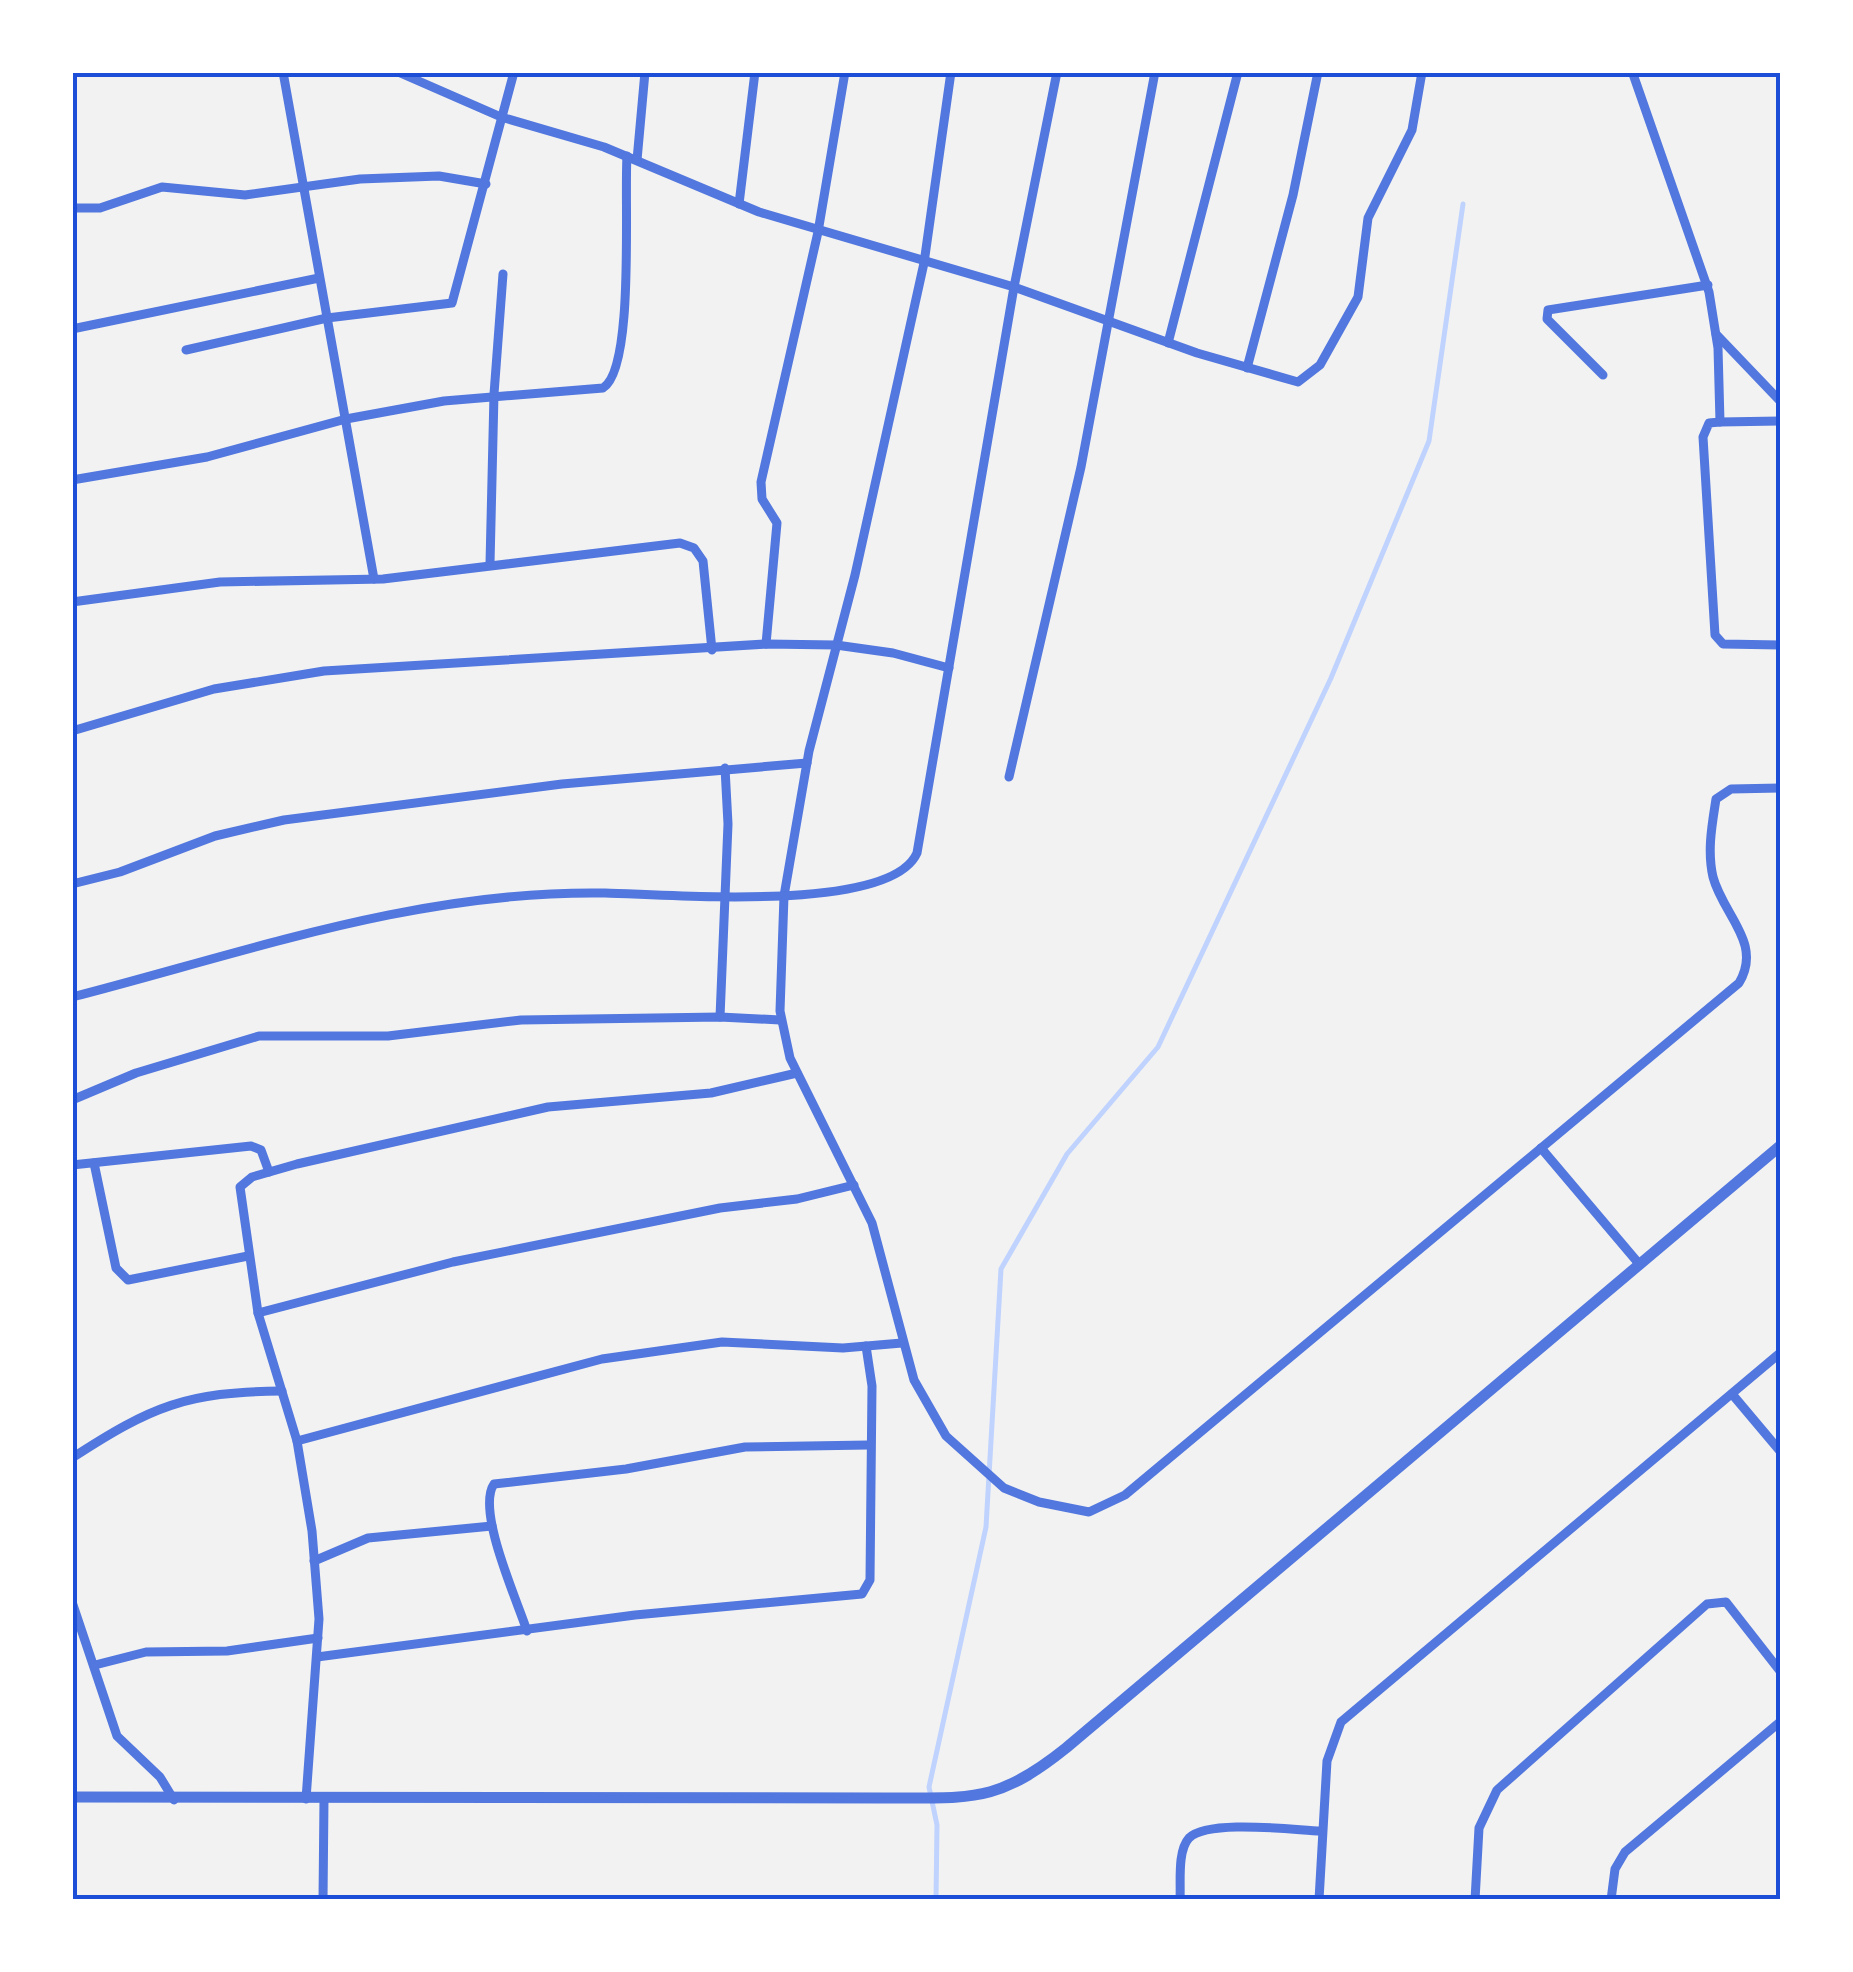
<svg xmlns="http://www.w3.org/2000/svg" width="1853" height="1972" font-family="'Work Sans',sans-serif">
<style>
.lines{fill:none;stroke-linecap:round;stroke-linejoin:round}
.stream{stroke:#bfd3fe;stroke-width:5}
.minor{stroke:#5277de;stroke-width:9}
.tertiary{stroke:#5277de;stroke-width:11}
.neatline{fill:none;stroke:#1d4ed8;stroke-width:4}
</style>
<rect width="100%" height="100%" fill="#f2f2f2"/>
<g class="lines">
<polyline class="stream" points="936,1900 937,1825 929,1787 986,1527 1001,1269 1067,1154 1158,1047 1331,678 1429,441 1463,204"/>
<g class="minor">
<polyline points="283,72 374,579"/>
<polyline points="398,72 501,117 604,147 759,212 1014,287 1197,353 1298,382 1320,365 1358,297 1368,218 1412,130 1422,72"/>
<path d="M951,72L924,263L855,575L809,751L784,896L780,1011L790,1058L872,1223L914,1380L946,1436L1004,1488L1039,1502L1089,1512L1125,1495L1739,983C1763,943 1723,915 1713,877C1707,851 1712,825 1716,799L1731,789L1780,788"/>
<polyline points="1633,74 1709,292 1718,348 1720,422 1780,421"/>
<polyline points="637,160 645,72"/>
<polyline points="739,204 755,72"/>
<polyline points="72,208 100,208 162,187 245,195 360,179 439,176 486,184"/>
<polyline points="72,329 319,278"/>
<polyline points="1716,334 1780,401"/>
<polyline points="1168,343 1238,72"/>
<polyline points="186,350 327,318 452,303 514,72"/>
<polyline points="1247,368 1293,195 1318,72"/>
<polyline points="1603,375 1547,319 1548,310 1708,285"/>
<polyline points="1720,422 1709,423 1703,437 1715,635 1723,644 1780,645"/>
<path d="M72,480L207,457L346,419L444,401L603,388C635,369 624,199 627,156"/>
<polyline points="490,564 494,394 503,274"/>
<polyline points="72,602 220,582 383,579 680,543 694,548 703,561 712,650"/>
<polyline points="766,644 777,523 762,499 761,482 818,232 845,72"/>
<polyline points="72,731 214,689 324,671 766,644 836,645 893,653 949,668"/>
<polyline points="1009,777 1081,467 1155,72"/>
<polyline points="72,884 120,872 215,836 284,820 562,784 807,763"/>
<path d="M72,997C250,951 419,890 605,893C666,894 890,914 917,853L1014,287L1057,72"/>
<polyline points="720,1017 728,824 725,768"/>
<polyline points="72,1100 136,1073 259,1036 388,1036 521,1020 720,1017 780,1020"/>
<polyline points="1541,1148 1640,1265"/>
<polyline points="94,1163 116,1268 128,1280 248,1256"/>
<polyline points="72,1165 251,1146 261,1150 269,1172"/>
<polyline points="258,1313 453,1262 720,1208 797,1199 854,1185"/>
<polyline points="1732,1394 1780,1451"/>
<polyline points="297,1441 602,1359 722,1342 843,1348 902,1343"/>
<path d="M72,1458C152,1406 186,1392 282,1391"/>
<polyline points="314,1561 368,1538 492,1526"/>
<polyline points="72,1602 117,1736 160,1777 174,1800"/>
<path d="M527,1631C517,1600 476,1510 494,1484L626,1469L745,1447L868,1445"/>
<polyline points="317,1657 635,1615 862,1594 870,1580 872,1386 866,1346"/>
<polyline points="95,1665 146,1652 227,1651 318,1638"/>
<polyline points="306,1799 319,1619 312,1531 297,1441 258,1313 240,1187 252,1177 297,1164 548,1107 711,1093 797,1073"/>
<polyline points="323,1900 324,1799"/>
<path d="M1180,1900C1181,1883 1177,1851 1189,1838C1208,1819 1293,1830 1321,1831"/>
<polyline points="1319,1900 1327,1761 1341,1722 1780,1353"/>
<polyline points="1475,1900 1479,1828 1497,1790 1707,1604 1726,1602 1780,1671"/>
<polyline points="1611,1900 1615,1869 1625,1852 1780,1722"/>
</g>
<path class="tertiary" d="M72,1797L883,1798C971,1797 995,1805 1066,1748L1780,1146"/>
</g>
<rect width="1853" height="1972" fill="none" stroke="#ffffff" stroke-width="150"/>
<rect x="75" y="75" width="1703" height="1822" class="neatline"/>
</svg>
